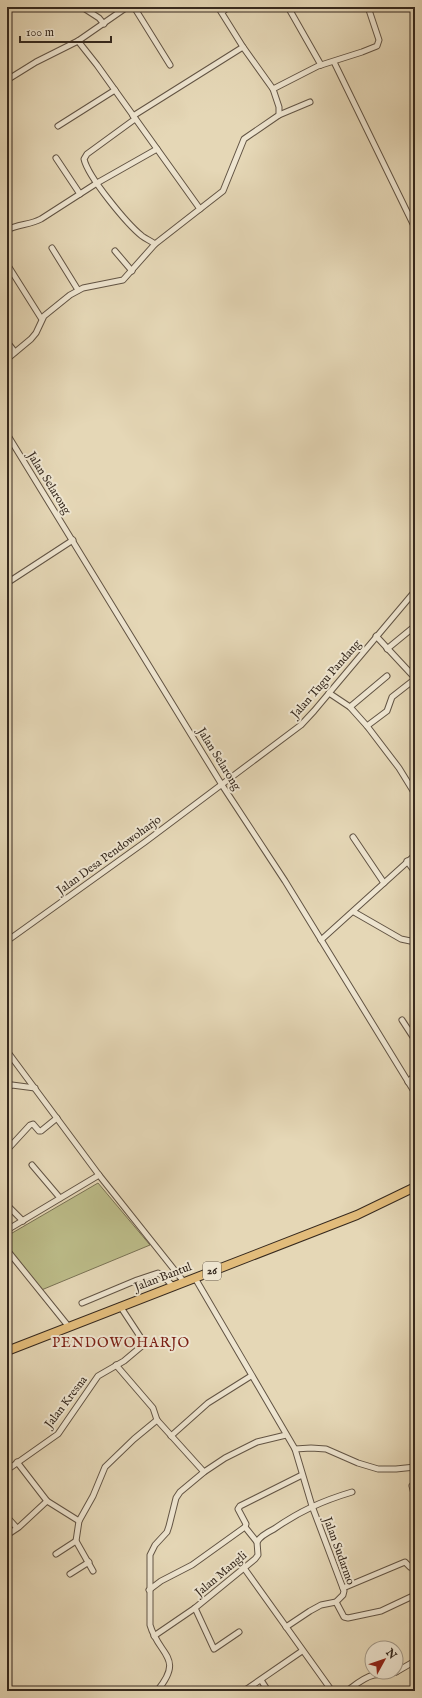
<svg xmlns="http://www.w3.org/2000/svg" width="422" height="1698" font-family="'IM FELL English',serif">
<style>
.green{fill:#bcbc89;stroke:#797254}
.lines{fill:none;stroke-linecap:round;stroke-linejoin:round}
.minor-casing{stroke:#625444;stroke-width:7}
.primary-casing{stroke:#36291e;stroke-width:10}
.minor{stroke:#eee5d0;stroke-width:5}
.primary{stroke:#e2bc7b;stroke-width:8}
.labels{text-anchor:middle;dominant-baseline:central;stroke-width:4;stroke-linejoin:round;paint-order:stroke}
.shield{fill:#eee5d0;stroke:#6d6153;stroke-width:1}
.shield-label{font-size:11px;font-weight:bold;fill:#36291e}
.street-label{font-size:12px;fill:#36291e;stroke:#eee5d0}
.quarter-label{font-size:14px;letter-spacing:1px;fill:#7a1f14;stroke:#eee5d0}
</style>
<rect width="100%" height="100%" fill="#e5d7b6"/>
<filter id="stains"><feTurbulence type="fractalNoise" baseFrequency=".005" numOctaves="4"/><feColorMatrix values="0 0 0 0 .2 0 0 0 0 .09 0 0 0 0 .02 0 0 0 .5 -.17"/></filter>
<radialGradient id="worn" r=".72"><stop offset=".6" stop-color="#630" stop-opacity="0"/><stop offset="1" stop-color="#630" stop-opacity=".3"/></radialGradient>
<polygon class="green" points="98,1183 150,1245 39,1291 7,1248 7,1236"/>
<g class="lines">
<g class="minor-casing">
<g id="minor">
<polyline points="82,7 99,18 104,24"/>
<polyline points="134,7 170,65"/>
<polyline points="218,7 243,47"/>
<polyline points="288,7 321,65"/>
<polyline points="222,12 229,7"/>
<polyline points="78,41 97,65 200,209"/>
<polyline points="334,62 415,228"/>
<polyline points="7,80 36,62 78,41 127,7"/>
<polyline points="279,115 310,102"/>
<polyline points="133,116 243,47 273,89"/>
<path d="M135,119L87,154L84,159C88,177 127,224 142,236C146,239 151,241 155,244"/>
<polyline points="58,126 115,90"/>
<polyline points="56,158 80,194"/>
<path d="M7,230C18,224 30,225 41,219L97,183L157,149"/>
<polyline points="52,248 78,290"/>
<polyline points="115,251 132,271"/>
<polyline points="7,264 41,318"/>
<polyline points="7,342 15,352"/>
<polyline points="7,359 31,339 36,333 44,316 70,295 83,288 123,280 155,244 223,191 244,139 279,115 279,107 273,89 318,66 362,52 377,46 379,40 368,7"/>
<polyline points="7,434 222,785 285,881 415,1093"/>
<polyline points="7,583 73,540"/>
<polyline points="376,636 415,678"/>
<polyline points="387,649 415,626"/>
<polyline points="329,693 350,707 367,726 399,768 415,794"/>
<polyline points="350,707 387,676"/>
<polyline points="367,726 387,711 392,697 415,679"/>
<polyline points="353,837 384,883"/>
<polyline points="407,861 415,872"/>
<polyline points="354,912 401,939 415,942"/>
<polyline points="321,940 415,855"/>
<polyline points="7,941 145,842 301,725 314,711 415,591"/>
<polyline points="402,1020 415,1040"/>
<polyline points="7,1051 99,1175 184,1282"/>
<polyline points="408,1082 415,1075"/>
<polyline points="7,1088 12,1085 35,1088"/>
<polyline points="7,1150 30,1125 33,1124 39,1131 41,1131 57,1118"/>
<polyline points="32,1165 60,1198"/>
<polyline points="7,1205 23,1221"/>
<polyline points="7,1230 99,1175"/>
<polyline points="7,1250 69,1327"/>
<polyline points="195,1278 295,1449 312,1506 344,1591 343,1595 336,1602 321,1605 310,1611 286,1627"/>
<polyline points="82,1303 137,1280 158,1273 163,1276 173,1286"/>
<polyline points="116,1365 153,1408 157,1420"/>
<polyline points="157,1420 204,1472"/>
<polyline points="171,1436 208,1403 251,1376"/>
<polyline points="295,1449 311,1448 326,1449 358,1463 378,1469 396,1469 415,1467"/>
<polyline points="17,1462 47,1501 79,1521"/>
<polyline points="7,1470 58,1434 98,1376 124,1361 143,1345 143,1341 120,1306"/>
<polyline points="412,1486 415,1498"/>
<polyline points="7,1517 17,1528"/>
<polyline points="245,1527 257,1542"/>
<polyline points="7,1535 19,1527 47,1501"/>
<polyline points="56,1554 76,1541"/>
<polyline points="244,1568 332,1691"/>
<polyline points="93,1571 76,1541 79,1521 93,1496 105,1467 134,1439 157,1420"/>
<polyline points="70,1574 89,1562"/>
<polyline points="343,1588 405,1562 410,1567"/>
<polyline points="149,1590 161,1581 192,1565 245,1527 246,1524 238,1509 240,1506 302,1475"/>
<polyline points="336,1602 344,1617 348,1618 381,1611 415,1595"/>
<polyline points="195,1608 214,1649 239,1632"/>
<path d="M154,1636L195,1608L255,1559L258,1555L257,1542C260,1536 268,1532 274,1529C300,1511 322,1501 352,1492"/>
<polyline points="396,1672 415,1661"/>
<polyline points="261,1680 268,1691"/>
<path d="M157,1691C185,1657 159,1656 150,1625V1555L155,1545L167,1532L169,1526L176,1498L180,1492L204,1472L225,1458L257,1442L286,1435"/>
<polyline points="244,1691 302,1651"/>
<path d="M347,1691C355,1685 364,1677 374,1675C382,1674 388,1675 396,1672"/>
</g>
</g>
<g class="primary-casing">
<polyline id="primary" points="7,1351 357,1215 415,1187"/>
</g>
<use href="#minor" class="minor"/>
<use href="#primary" class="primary"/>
</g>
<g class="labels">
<rect class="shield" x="203" y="1262" width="18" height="18" rx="3"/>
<g class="shield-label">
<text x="212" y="1271">26</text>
</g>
<g class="street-label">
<text transform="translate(49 483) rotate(58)">Jalan Selarong</text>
<text transform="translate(326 679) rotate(-49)">Jalan Tugu Pandang</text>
<text transform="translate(219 759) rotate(58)">Jalan Selarong</text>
<text transform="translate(109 855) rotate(-36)">Jalan Desa Pendowoharjo</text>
<text transform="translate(163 1277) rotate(-21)">Jalan Bantul</text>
<text transform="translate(66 1402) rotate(-53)">Jalan Kresna</text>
<text transform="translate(339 1551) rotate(70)">Jalan Sudarmo</text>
<text transform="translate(221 1574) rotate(-40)">Jalan Mangli</text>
</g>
<g class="quarter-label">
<text x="121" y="1343">PENDOWOHARJO</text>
</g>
</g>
<rect width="422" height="1698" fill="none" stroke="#e5d7b6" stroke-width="24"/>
<rect x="8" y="8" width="406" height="1682" fill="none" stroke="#36291e" stroke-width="2"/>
<rect x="12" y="12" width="398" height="1674" fill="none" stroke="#36291e"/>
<g transform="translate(384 1660) rotate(50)"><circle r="19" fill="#eee5d0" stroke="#a49a89"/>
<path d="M0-3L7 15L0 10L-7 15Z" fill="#8f2418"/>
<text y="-6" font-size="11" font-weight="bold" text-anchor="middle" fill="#36291e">N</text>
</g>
<path d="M20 36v6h91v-6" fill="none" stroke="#36291e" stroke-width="2"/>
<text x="26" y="36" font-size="12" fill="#36291e" stroke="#eee5d0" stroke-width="3" paint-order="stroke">100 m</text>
<rect width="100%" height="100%" filter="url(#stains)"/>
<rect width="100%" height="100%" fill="url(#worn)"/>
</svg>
